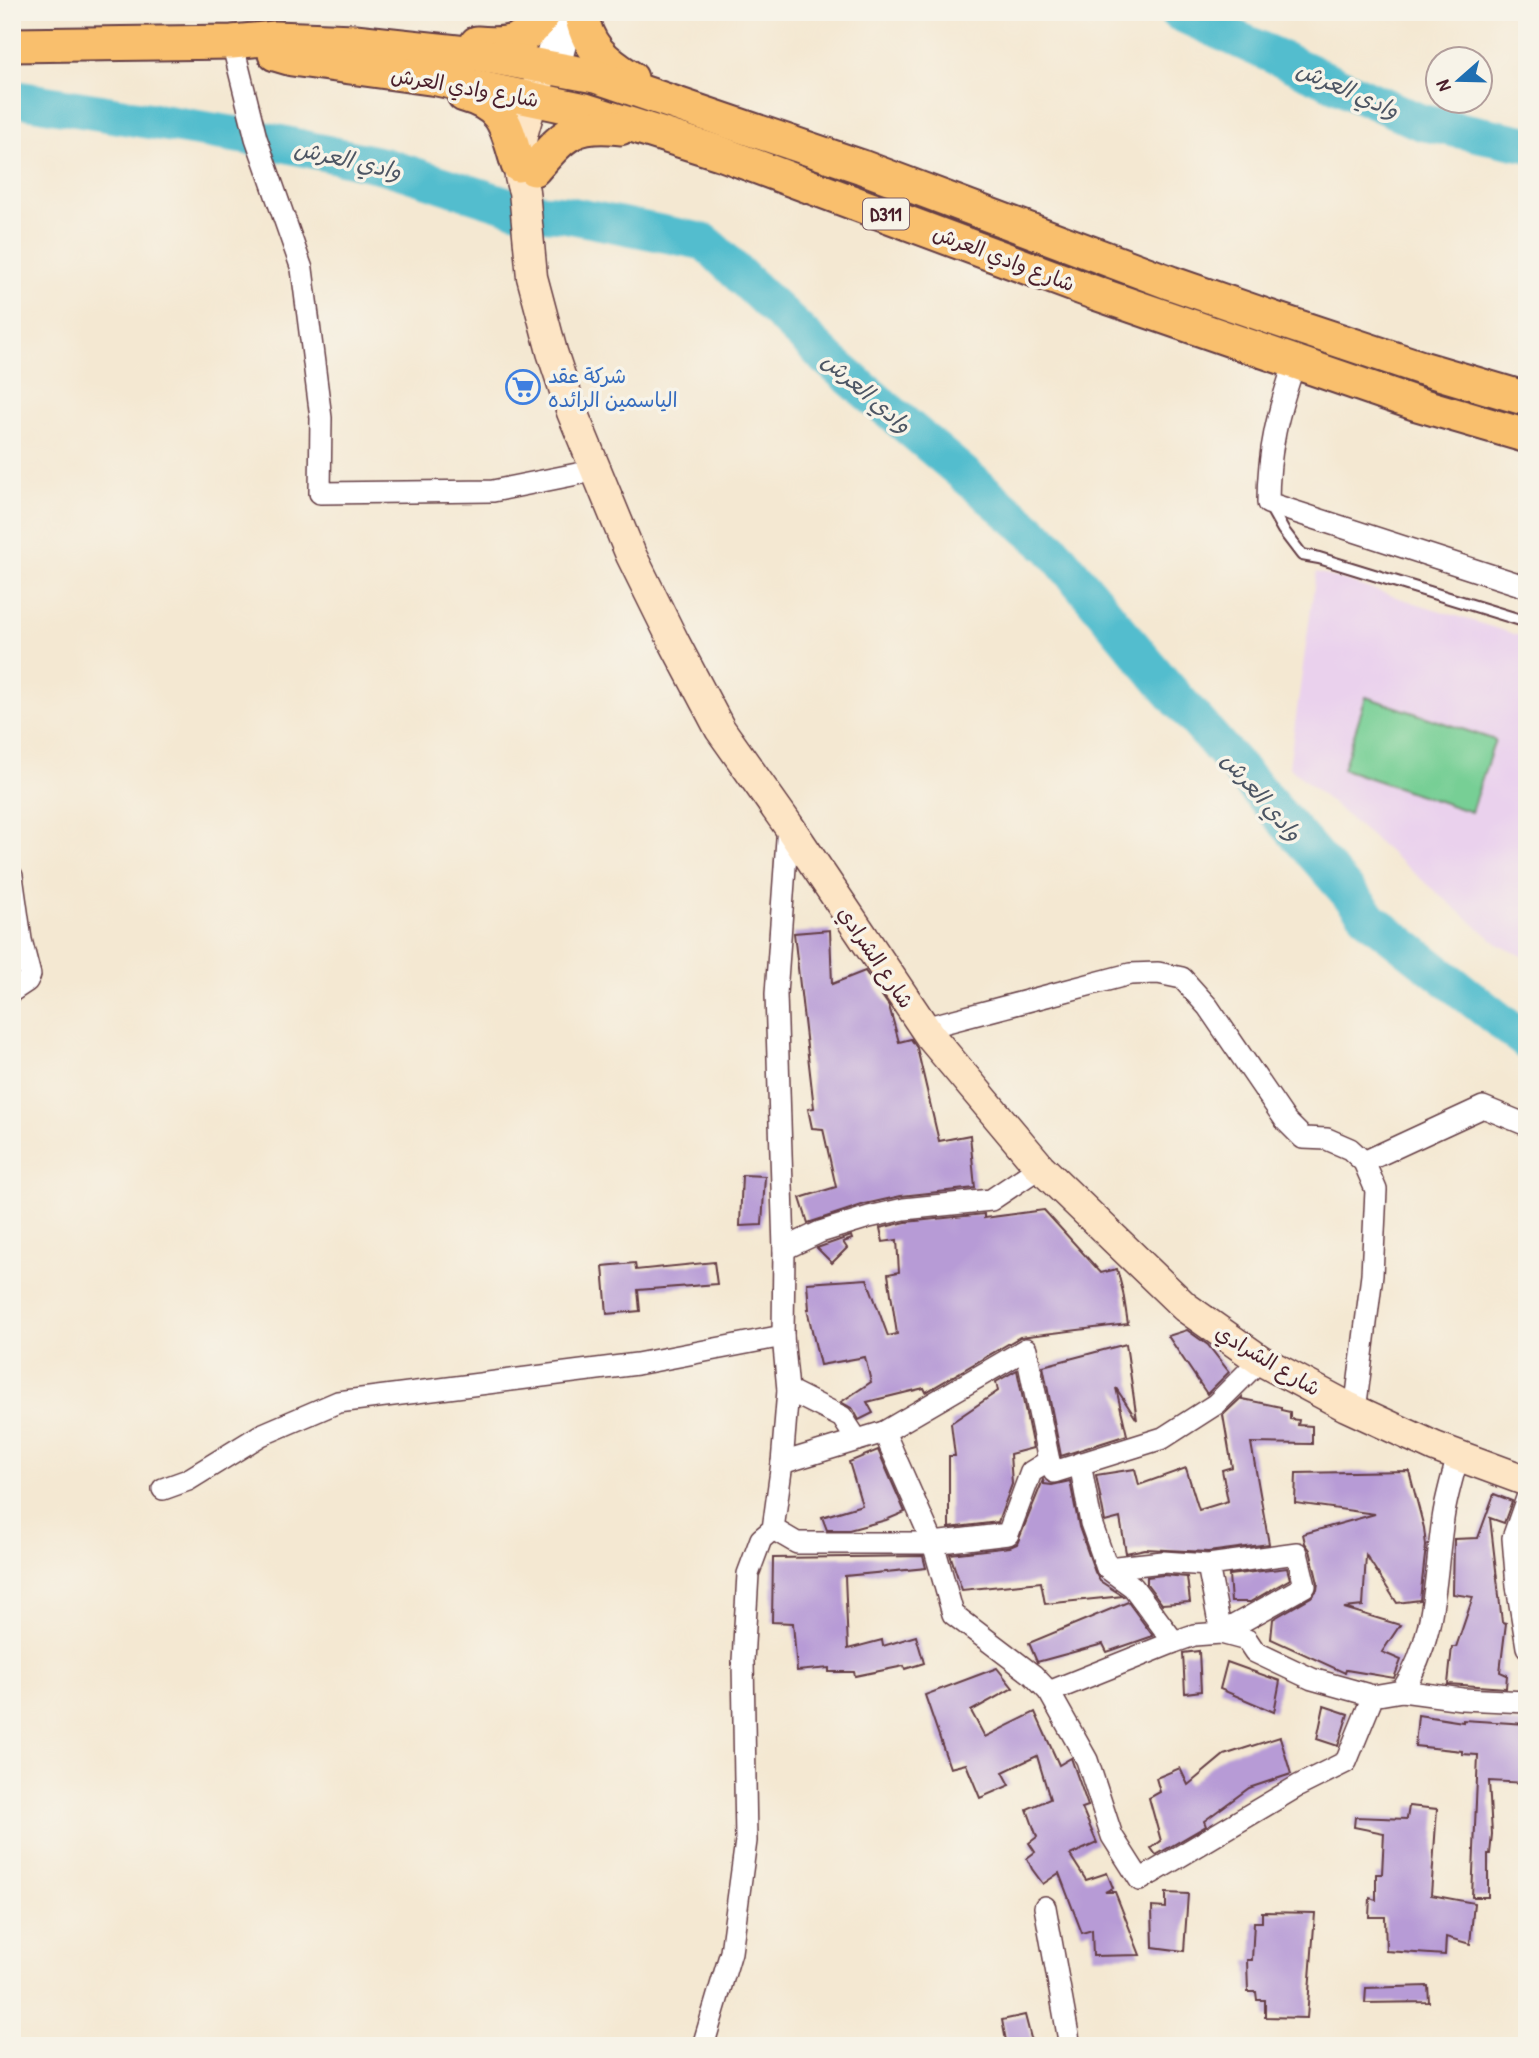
<svg xmlns="http://www.w3.org/2000/svg" width="1539" height="2058" font-family="'Patrick Hand','Playpen Sans Arabic',sans-serif">
<style>
.built{fill:#ead1ed}
.green{fill:#77cf95;stroke:#607760;stroke-width:2}
.lines{fill:none;stroke-linecap:round;stroke-linejoin:round}
.river{stroke:#52bdce;stroke-width:37}
.building{fill:#b79bd6}
.lane-casing{stroke:#643d44;stroke-width:14}
.street-casing{stroke:#643d44;stroke-width:24}
.secondary-casing{stroke:#643d44;stroke-width:33}
.primary-casing{stroke:#643d44;stroke-width:37}
.lane{stroke:#fff;stroke-width:10}
.street{stroke:#fff;stroke-width:21}
.secondary{stroke:#fde5c5;stroke-width:30}
.primary{stroke:#f9bf6d;stroke-width:33}
.labels{text-anchor:middle;dominant-baseline:central;stroke-width:7;stroke-linejoin:round;paint-order:stroke}
.shield{fill:#f7f3e8;stroke:#7e5f64;stroke-width:2}
.shield-label{font-size:19px;font-weight:bold;fill:#4a1f2b}
.street-label{font-size:21px;fill:#4a1f2b;stroke:#f7f3e8}
.shop-label{font-size:21px;fill:#366cbe;stroke:#f7f3e8;text-anchor:start}
.water-label{font-size:23px;font-style:italic;fill:#4d5664;stroke:#f7f3e8}
</style>
<rect width="100%" height="100%" fill="#f7f3e8"/>
<filter id="ink" filterUnits="userSpaceOnUse"><feTurbulence type="fractalNoise" baseFrequency=".0143" numOctaves="2"/><feDisplacementMap in="SourceGraphic" scale="14" xChannelSelector="R" yChannelSelector="G"/><feConvolveMatrix kernelMatrix="1 2 1 2 8 2 1 2 1" color-interpolation-filters="sRGB"/></filter>
<filter id="wash" filterUnits="userSpaceOnUse"><feTurbulence type="fractalNoise" baseFrequency=".00686" numOctaves="4" result="noise"/><feDisplacementMap in="SourceGraphic" scale="28" xChannelSelector="R" yChannelSelector="G"/><feGaussianBlur stdDeviation="1.57" result="paint"/><feColorMatrix in="noise" values="0 0 0 0 0 0 0 0 0 0 0 0 0 0 0 0 0 1.4 0 .05"/><feComposite in="paint" operator="in"/></filter>
<g filter="url(#wash)">
<rect width="100%" height="100%" fill="#f4e8d2"/>
<polygon class="built" points="1316,572 1527,638 1527,958 1499,945 1289,767"/>
<polygon class="green" points="1366,697 1495,740 1471,812 1343,769"/>
<g class="lines">
<g class="river">
<polyline points="1177,12 1420,122 1527,144"/>
<polyline points="12,98 256,138 385,166 526,211 564,214 705,242 829,360 1051,548 1165,685 1373,921 1527,1042"/>
</g>
</g>
<g id="blocks">
<g class="building">
<polygon points="830,930 832,984 865,971 889,1006 899,1042 911,1039 917,1048 939,1141 970,1135 975,1188 901,1196 865,1204 808,1223 800,1198 836,1187 823,1129 812,1128 808,1109 814,1108 794,933"/>
<polygon points="742,1175 765,1176 762,1225 740,1226"/>
<polygon points="1044,1210 1101,1273 1117,1269 1123,1292 1128,1324 1020,1337 926,1392 924,1388 867,1402 873,1413 859,1420 853,1409 841,1402 871,1382 865,1357 820,1365 807,1309 809,1309 807,1283 867,1279 888,1336 897,1334 888,1274 899,1272 897,1240 883,1242 880,1228 906,1222 984,1214 984,1218"/>
<polygon points="851,1236 852,1239 843,1242 847,1248 832,1263 817,1248"/>
<polygon points="714,1262 717,1284 638,1290 640,1311 607,1314 603,1266 635,1263 636,1270"/>
<polygon points="1187,1330 1208,1345 1229,1372 1207,1394 1168,1336"/>
<polygon points="1126,1344 1137,1420 1116,1388 1127,1435 1061,1456 1043,1366"/>
<polygon points="1017,1370 1033,1448 1010,1454 1012,1484 998,1522 949,1528 949,1456 955,1456 951,1423 998,1391 996,1382"/>
<polygon points="1242,1397 1242,1399 1281,1407 1281,1410 1290,1412 1290,1419 1299,1420 1298,1425 1312,1426 1312,1444 1251,1443 1269,1544 1208,1552 1145,1549 1126,1553 1120,1518 1105,1522 1096,1475 1135,1469 1139,1485 1186,1468 1199,1510 1228,1501 1222,1470 1232,1467 1223,1415"/>
<polygon points="878,1450 905,1512 886,1520 849,1530 827,1530 822,1517 862,1505 849,1462"/>
<polygon points="1409,1471 1424,1528 1426,1546 1420,1600 1397,1603 1366,1555 1363,1606 1344,1608 1400,1625 1382,1652 1401,1660 1394,1678 1346,1670 1345,1673 1271,1639 1273,1619 1311,1597 1317,1590 1318,1583 1310,1550 1305,1543 1303,1534 1375,1514 1295,1503 1296,1473"/>
<polygon points="1043,1480 1044,1484 1052,1485 1070,1481 1079,1527 1095,1572 1100,1581 1123,1596 1045,1604 1041,1582 962,1590 950,1554 1010,1547 1017,1544"/>
<polygon points="1494,1494 1512,1501 1504,1523 1490,1518 1502,1622 1506,1623 1500,1672 1507,1675 1506,1688 1448,1684 1452,1647 1456,1647 1473,1597 1453,1594 1454,1539 1478,1538"/>
<polygon points="923,1556 926,1568 845,1576 848,1649 882,1640 883,1646 916,1636 924,1663 905,1669 904,1666 855,1676 854,1672 829,1672 829,1668 797,1671 793,1623 772,1622 773,1558"/>
<polygon points="1287,1568 1290,1579 1250,1602 1231,1602 1229,1575"/>
<polygon points="1163,1575 1187,1577 1190,1602 1162,1604 1147,1584 1147,1577"/>
<polygon points="1128,1602 1153,1636 1107,1652 1103,1644 1037,1662 1029,1643"/>
<polygon points="1199,1651 1201,1691 1185,1693 1183,1653"/>
<polygon points="1227,1662 1280,1681 1274,1712 1220,1689"/>
<polygon points="997,1668 1013,1688 971,1711 985,1737 1035,1712 1059,1765 1071,1758 1088,1806 1082,1808 1097,1843 1070,1855 1086,1880 1107,1873 1113,1888 1105,1892 1115,1892 1140,1955 1093,1956 1092,1930 1082,1933 1059,1873 1043,1884 1032,1869 1027,1858 1035,1852 1029,1843 1037,1837 1027,1809 1050,1799 1037,1756 1003,1772 1010,1785 980,1798 966,1764 950,1768 925,1695"/>
<polygon points="1324,1706 1348,1714 1338,1746 1317,1739"/>
<polygon points="1418,1715 1463,1722 1463,1720 1527,1724 1527,1783 1489,1781 1492,1834 1490,1854 1488,1854 1488,1897 1472,1897 1478,1755 1462,1754 1462,1751 1415,1746"/>
<polygon points="1280,1737 1291,1774 1249,1788 1204,1821 1206,1826 1156,1855 1151,1848 1161,1841 1149,1798 1160,1792 1156,1778 1180,1768 1188,1785 1224,1755"/>
<polygon points="1409,1806 1437,1809 1431,1895 1474,1903 1470,1944 1446,1937 1445,1955 1386,1951 1385,1917 1369,1917 1370,1898 1376,1900 1376,1874 1382,1874 1384,1833 1354,1827 1355,1817 1407,1819"/>
<polygon points="1166,1893 1188,1894 1184,1951 1153,1947 1152,1907 1166,1908"/>
<polygon points="1262,1912 1315,1913 1307,2018 1265,2017 1265,2000 1257,2000 1256,1992 1248,1992 1247,1960 1252,1960 1254,1922 1262,1922"/>
<polygon points="1428,1986 1429,2002 1365,2003 1366,1988"/>
<polygon points="1025,2015 1033,2046 1007,2046 1002,2020"/>
</g>
</g>
</g>
<g filter="url(#ink)">
<use href="#blocks" fill-opacity="0" stroke="#643d44" stroke-width="2"/>
<g class="lines">
<g class="lane-casing">
<polyline id="lane" points="1269,505 1283,530 1302,555 1319,558 1527,622"/>
</g>
<g class="street-casing">
<g id="street">
<polyline points="232,42 256,138 302,269 321,418 320,493 493,491 597,470"/>
<polyline points="543,67 559,12"/>
<polyline points="559,69 574,12"/>
<path d="M1295,362C1278,412 1268,450 1268,503L1527,587"/>
<polyline points="12,876 21,940 30,975 27,981 12,991"/>
<polyline points="924,1028 1130,974 1158,973 1182,978 1208,1007 1286,1121 1303,1138 1327,1139 1350,1149 1364,1162 1376,1190 1372,1275 1355,1411"/>
<polyline points="1364,1162 1483,1107 1527,1125"/>
<polyline points="784,1249 820,1232 869,1217 904,1209 991,1200 1040,1167"/>
<polyline points="788,1390 842,1417 857,1440"/>
<polyline points="884,1432 933,1543 953,1614 1033,1675 1049,1692"/>
<path d="M1458,1455C1453,1476 1446,1497 1443,1519C1434,1580 1437,1637 1402,1691L1462,1699L1527,1702"/>
<polyline points="782,1463 884,1432 1026,1349 1049,1461 1054,1472 1163,1438 1216,1404 1260,1360"/>
<polyline points="1080,1463 1091,1523 1107,1568 1133,1587 1174,1642"/>
<polyline points="163,1489 188,1480 261,1435 338,1402 637,1364 783,1336"/>
<polyline points="1527,1498 1513,1538 1517,1586 1527,1647"/>
<polyline points="773,1529 797,1543 933,1543 1008,1534 1031,1472 1049,1461"/>
<polyline points="1107,1568 1163,1562 1208,1565 1297,1553 1305,1586 1221,1633 1208,1565"/>
<polyline points="1373,1696 1346,1762 1298,1786 1140,1880 1112,1836 1087,1760 1049,1692 1174,1642 1194,1635 1221,1633 1247,1640 1255,1652 1312,1679 1373,1696 1402,1691"/>
<polyline points="1045,1907 1070,2046"/>
<polyline points="703,2046 731,1952 746,1841 743,1661 748,1574 761,1539 773,1529 782,1463 788,1390 783,1336 784,1249 776,994 788,825"/>
</g>
</g>
<g class="secondary-casing">
<path id="secondary" d="M541,75C530,112 509,154 524,191L532,277L552,352L572,412L631,555L674,642L720,729L788,825L930,1036L1040,1167L1185,1307L1260,1360L1346,1406L1435,1447L1527,1481"/>
</g>
<g class="primary-casing">
<g id="primary">
<path d="M581,12C586,46 604,61 631,78"/>
<path d="M477,43C511,46 526,42 545,12"/>
<polyline points="12,45 232,42 275,38 355,41 476,54 595,76 862,167 1171,283 1275,319 1422,368 1527,399"/>
<polyline points="275,54 292,59 437,79 585,110 720,153 1098,294 1295,362 1417,404 1527,436"/>
<path d="M464,95C506,107 506,127 518,165"/>
<path d="M534,169C563,136 573,122 620,128"/>
</g>
</g>
<use href="#lane" class="lane"/>
<use href="#street" class="street"/>
<use href="#secondary" class="secondary"/>
<use href="#primary" class="primary"/>
</g>
</g>
<defs>
<g id="supermarket-ring" transform="scale(1.75)"><circle r="9.5" fill="#f7f3e8" stroke="#3f7fe0" stroke-width="1.5"/><path d="M-6-5.5h2.5l.6 2H6L4.5 2H-2.5L-4.4-4H-6ZM-1.5 3.2a1.3 1.3 0 1 0 .1 0ZM3 3.2a1.3 1.3 0 1 0 .1 0Z" fill="#3f7fe0"/></g>
</defs>
<g fill-rule="evenodd">
<use href="#supermarket-ring" x="523" y="387"/>
</g>
<g class="labels">
<rect class="shield" x="863" y="198.5" width="46" height="31" rx="5"/>
<g class="shield-label">
<text x="886" y="214">D311</text>
</g>
<g class="street-label">
<text transform="translate(465 87) rotate(10)">شارع وادي العرش</text>
<text transform="translate(1004 258) rotate(21)">شارع وادي العرش</text>
<text transform="translate(876 957) rotate(56)">شارع الشرادي</text>
<text transform="translate(1268 1360) rotate(31)">شارع الشرادي</text>
</g>
<g class="shop-label">
<text x="548" y="375">شرکة عقد<tspan x="548" dy="24">الیاسمین الرائدہ</tspan></text>
</g>
<g class="water-label">
<text transform="translate(1348 89) rotate(24)">وادي العرش</text>
<text transform="translate(348 159) rotate(13)">وادي العرش</text>
<text transform="translate(867 392) rotate(41)">وادي العرش</text>
<text transform="translate(1262 796) rotate(49)">وادي العرش</text>
</g>
</g>
<rect width="1539" height="2058" fill="none" stroke="#f7f3e8" stroke-width="42"/>
<g transform="translate(1459 80) rotate(250)"><circle r="33" fill="#f7f3e8" stroke="#b29e9c" stroke-width="2"/>
<path d="M0-5L12 26L0 18L-12 26Z" fill="#1f6fb2"/>
<text y="-10" font-size="19" font-weight="bold" text-anchor="middle" fill="#4a1f2b">N</text>
</g>
</svg>
